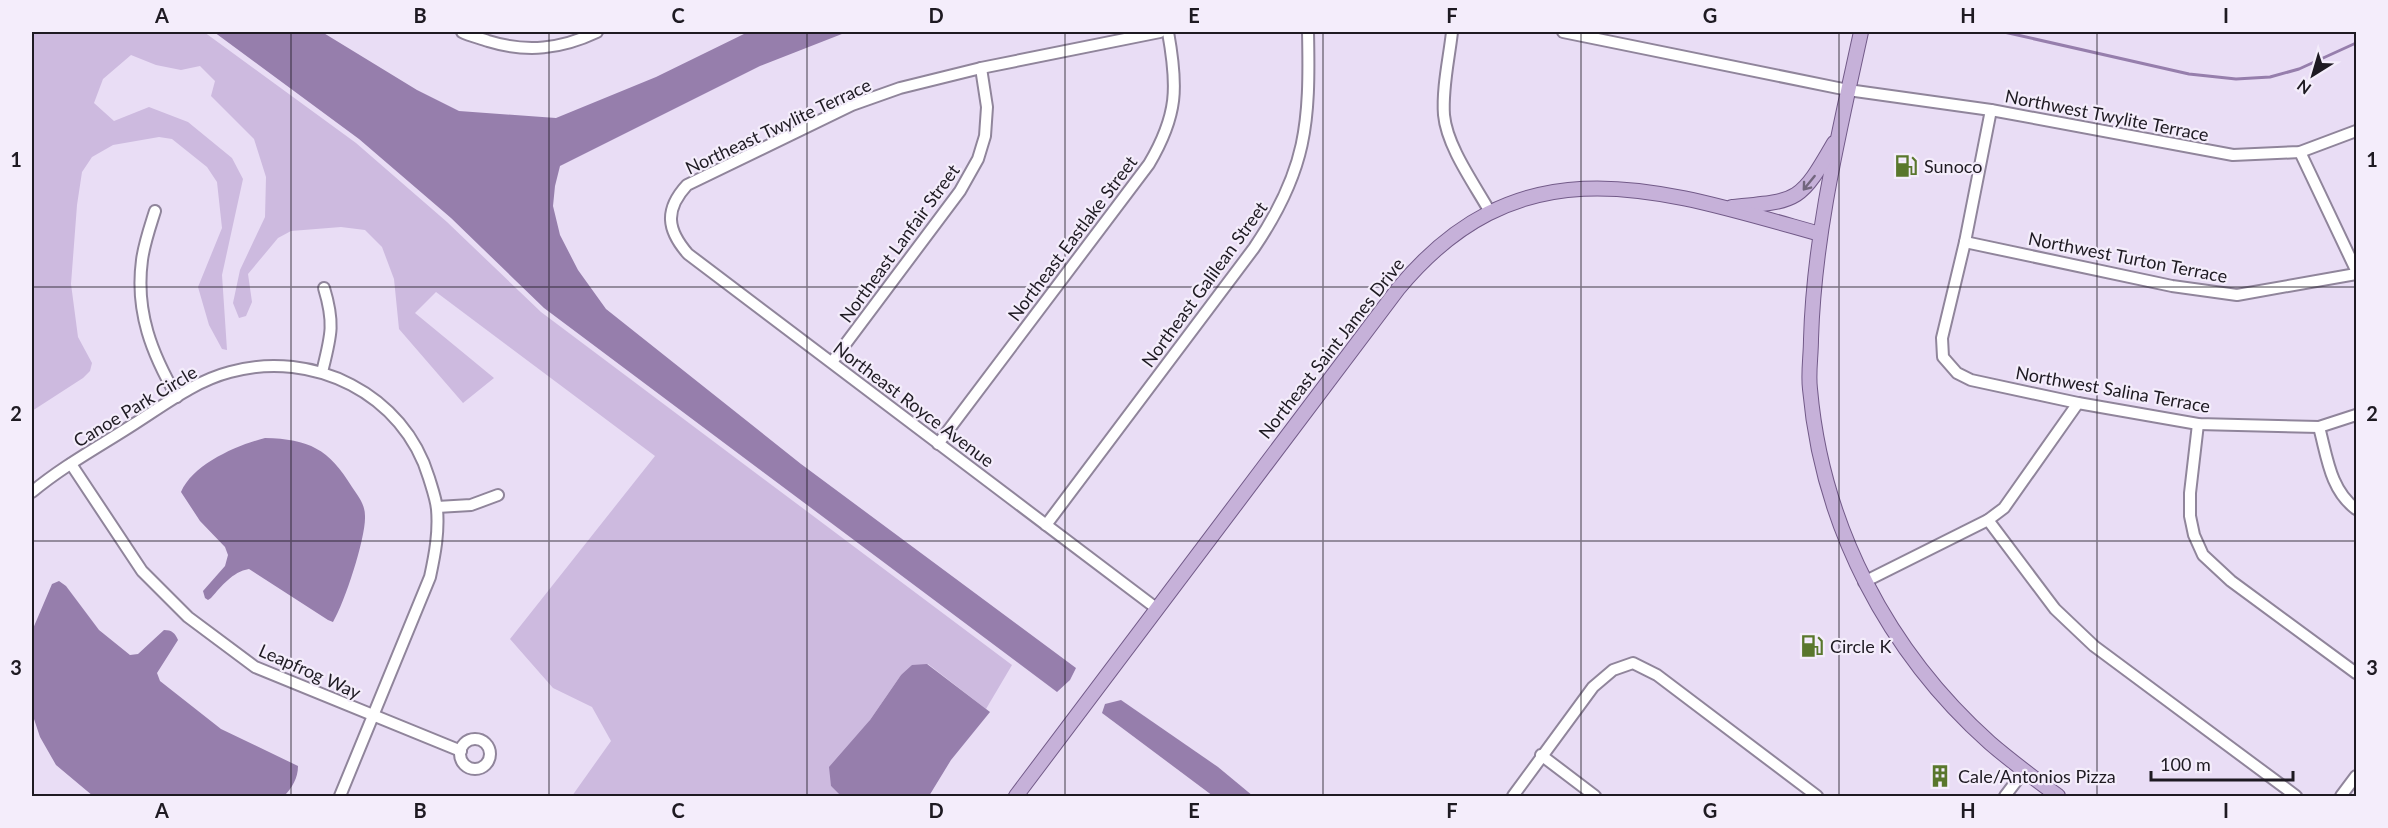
<svg xmlns="http://www.w3.org/2000/svg" width="2388" height="828" font-family="Lato,sans-serif">
<style>
.green{fill:#cdbadf}
.water{fill:#967eac}
.lines{fill:none;stroke-linecap:round;stroke-linejoin:round}
.stream{stroke:#967eac;stroke-width:3}
.minor-casing{stroke:#90859b;stroke-width:14}
.major-casing{stroke:#725a88;stroke-width:16}
.minor{stroke:#fff;stroke-width:10}
.major{stroke:#c6b1d9;stroke-width:14}
.oneway{stroke:#72667e}
.grid{fill:none;stroke:#1e1a22;stroke-width:1.5;stroke-opacity:0.55}
.labels{text-anchor:middle;dominant-baseline:central;stroke-width:4.5;stroke-linejoin:round;paint-order:stroke}
.street-label{font-size:18px;fill:#1e1a22;stroke:#f4edfb}
.poi-label{font-size:18px;fill:#1e1a22;stroke:#f4edfb;text-anchor:start}
.neatline{fill:none;stroke:#1e1a22;stroke-width:2}
.grid-label{font-size:20px;text-anchor:middle;font-weight:bold;fill:#1e1a22}
</style>
<rect width="100%" height="100%" fill="#e9ddf5"/>
<polygon class="green" points="32,32 204,32 356,143 447,222 541,312 1012,665 986,709 928,664 901,675 870,720 831,786 841,796 572,796 611,741 592,707 553,688 510,639 655,456 436,292 415,313 494,378 463,403 399,329 394,279 382,247 365,230 341,227 291,231 278,238 248,274 252,302 246,316 239,318 233,303 240,270 265,217 266,177 254,139 211,96 215,81 200,66 181,70 156,65 131,55 103,79 94,103 114,121 149,107 188,122 232,158 243,179 222,275 227,350 222,349 209,325 198,287 222,228 217,182 207,167 172,139 159,137 113,145 92,157 82,172 77,205 71,284 78,337 92,363 90,371 83,378 32,411"/>
<g class="water">
<polygon points="214,32 322,32 417,90 459,111 556,118 656,77 748,32 847,32 760,66 560,166 555,186 553,206 560,235 578,270 606,309 801,464 1076,668 1070,680 1057,692 544,308 451,218 359,139"/>
<path d="M265,438C309,439 329,449 352,487C358,496 365,504 365,516C366,537 345,602 333,622L328,620L249,569C232,572 222,586 211,598L208,600L205,598L203,591L225,566L228,555L225,547L200,521L181,492C193,464 237,445 265,438Z"/>
<path d="M59,581L66,586L99,630L130,655L138,654L164,630C172,630 175,633 178,640L157,673L160,681L221,729L298,766C298,778 292,788 284,796H93L56,765L40,737L32,713V631L52,584Z"/>
<polygon points="927,664 990,712 951,760 929,796 841,796 831,786 829,767 870,720 901,675 912,665"/>
<polygon points="1121,700 1218,767 1253,796 1213,796 1102,713 1105,704"/>
</g>
<g class="lines">
<polyline class="stream" points="2004,32 2189,74 2236,79 2270,77 2299,69 2356,43"/>
<g class="minor-casing">
<g id="minor">
<path d="M462,32C470,36 480,38 488,41C527,53 561,49 597,32"/>
<path d="M1452,32C1449,59 1442,88 1444,115C1447,147 1475,185 1490,212"/>
<polyline points="1563,32 1848,90 1991,110 2233,155 2300,152 2356,131"/>
<polyline points="1991,110 1965,242 1942,338 1943,357 1957,373 1971,380 2078,403 2198,424 2319,427 2356,415"/>
<polyline points="2300,152 2356,270"/>
<path d="M155,211C150,227 144,244 142,260C135,312 152,354 177,397"/>
<polyline points="1965,242 2172,286 2237,295 2356,274"/>
<polyline points="832,362 960,191 978,159 985,136 987,107 981,68"/>
<path d="M322,372C331,336 335,324 324,288"/>
<polyline points="2198,424 2190,493 2190,516 2194,535 2203,555 2231,581 2356,673"/>
<path d="M2319,427C2327,456 2330,490 2356,509"/>
<path d="M938,444L1149,164C1178,115 1178,87 1168,32"/>
<polyline points="71,464 142,571 188,617 255,667 461,751"/>
<path d="M32,492C63,466 100,446 134,424C164,405 195,381 230,372C313,349 404,394 429,478C432,488 436,499 437,509C439,532 435,554 430,577L340,796"/>
<polyline points="437,507 471,505 498,495"/>
<polyline points="1988,520 2055,609 2094,646 2296,796"/>
<path d="M1046,525L1254,248C1307,170 1310,123 1308,32"/>
<polyline points="1864,582 1988,520 2004,508 2078,403"/>
<path d="M1156,608L688,254C667,230 664,210 687,185L852,105L900,88L981,68L1160,32"/>
<circle cx="475" cy="754" r="15"/>
<polyline points="1541,755 1595,796"/>
<polyline points="1513,796 1593,687 1613,670 1633,663 1657,675 1817,796"/>
<polyline points="2005,796 2024,771"/>
<polyline points="2341,796 2356,776"/>
</g>
</g>
<g class="major-casing">
<g id="major">
<path d="M1861,32C1839,133 1814,235 1811,339C1811,356 1808,373 1810,389C1822,526 1888,652 1990,743C2012,762 2035,779 2058,796"/>
<path d="M1732,207C1799,201 1800,202 1834,143"/>
<path d="M1016,796L1398,289C1522,139 1659,189 1820,234"/>
</g>
</g>
<use href="#minor" class="minor"/>
<use href="#major" class="major"/>
</g>
<defs><path id="oneway-shaft" d="M-6 0H5M1.5-3L5.5 0L1.5 3" fill="none" stroke-width="1.6" stroke-linecap="round" stroke-linejoin="round" transform="scale(1.5)"/></defs>
<use class="oneway" href="#oneway-shaft" transform="translate(1809 183) rotate(129)"/>
<path class="grid" d="M291,32V796M549,32V796M807,32V796M1065,32V796M1323,32V796M1581,32V796M1839,32V796M2097,32V796M32,287H2356M32,541H2356"/>
<defs>
<g id="fuel-bare" transform="scale(1.8)"><path d="M-5.5-6h7V0h2V4h1.3V-2.5L3-4.5l.8-.8L6-3V5H2.5V1h-1V6h-7ZM-4.2-4.7v3.2H.2V-4.7Z" fill="#59772c" stroke="#f4edfb" stroke-width="2.5" paint-order="stroke"/></g>
<g id="building-bare" transform="scale(1.8)"><path d="M-4-6H4V6H1V3H-1V6H-4ZM-2.5-4.3h1.7v1.8h-1.7ZM.8-4.3h1.7v1.8H.8ZM-2.5-1h1.7V.8h-1.7ZM.8-1h1.7V.8H.8Z" fill="#59772c" stroke="#f4edfb" stroke-width="2.5" paint-order="stroke"/></g>
</defs>
<g fill-rule="evenodd">
<use href="#fuel-bare" x="1906" y="166"/>
<use href="#fuel-bare" x="1812" y="646"/>
<use href="#building-bare" x="1940" y="776"/>
</g>
<g class="labels">
<g class="street-label">
<text transform="translate(2107 115) rotate(11)">Northwest Twylite Terrace</text>
<text transform="translate(778 126) rotate(-25)">Northeast Twylite Terrace</text>
<text transform="translate(1072 238) rotate(-53)">Northeast Eastlake Street</text>
<text transform="translate(899 243) rotate(-54)">Northeast Lanfair Street</text>
<text transform="translate(2128 257) rotate(11)">Northwest Turton Terrace</text>
<text transform="translate(1204 284) rotate(-54)">Northeast Galilean Street</text>
<text transform="translate(1331 348) rotate(-52)">Northeast Saint James Drive</text>
<text transform="translate(2113 389) rotate(10)">Northwest Salina Terrace</text>
<text transform="translate(914 404) rotate(37)">Northeast Royce Avenue</text>
<text transform="translate(135 406) rotate(-31)">Canoe Park Circle</text>
<text transform="translate(310 671) rotate(24)">Leapfrog Way</text>
</g>
<g class="poi-label">
<text x="1924" y="166">Sunoco</text>
<text x="1830" y="646">Circle K</text>
<text x="1958" y="776">Cale/Antonios Pizza</text>
</g>
</g>
<rect width="2388" height="828" fill="none" stroke="#f4edfb" stroke-width="66"/>
<g transform="translate(2313 75) rotate(217)" stroke="#f4edfb" stroke-width="4.5" paint-order="stroke">
<path d="M0-4.5L10 22L0 15L-10 22Z" fill="#1e1a22"/>
<text y="-9" font-size="16" font-weight="bold" text-anchor="middle" fill="#1e1a22">N</text>
</g>
<path d="M2151 771v9h142v-9" fill="none" stroke="#1e1a22" stroke-width="3"/>
<text x="2160" y="771" font-size="18" fill="#1e1a22" stroke="#f4edfb" stroke-width="4.5" paint-order="stroke">100 m</text>
<rect x="33" y="33" width="2322" height="762" class="neatline"/>
<g class="grid-label">
<text x="162" y="23">A</text>
<text x="420" y="23">B</text>
<text x="678" y="23">C</text>
<text x="936" y="23">D</text>
<text x="1194" y="23">E</text>
<text x="1452" y="23">F</text>
<text x="1710" y="23">G</text>
<text x="1968" y="23">H</text>
<text x="2226" y="23">I</text>
<text x="16" y="167">1</text>
<text x="2372" y="167">1</text>
<text x="16" y="421">2</text>
<text x="2372" y="421">2</text>
<text x="16" y="675">3</text>
<text x="2372" y="675">3</text>
<text x="162" y="818">A</text>
<text x="420" y="818">B</text>
<text x="678" y="818">C</text>
<text x="936" y="818">D</text>
<text x="1194" y="818">E</text>
<text x="1452" y="818">F</text>
<text x="1710" y="818">G</text>
<text x="1968" y="818">H</text>
<text x="2226" y="818">I</text>
</g>
</svg>
